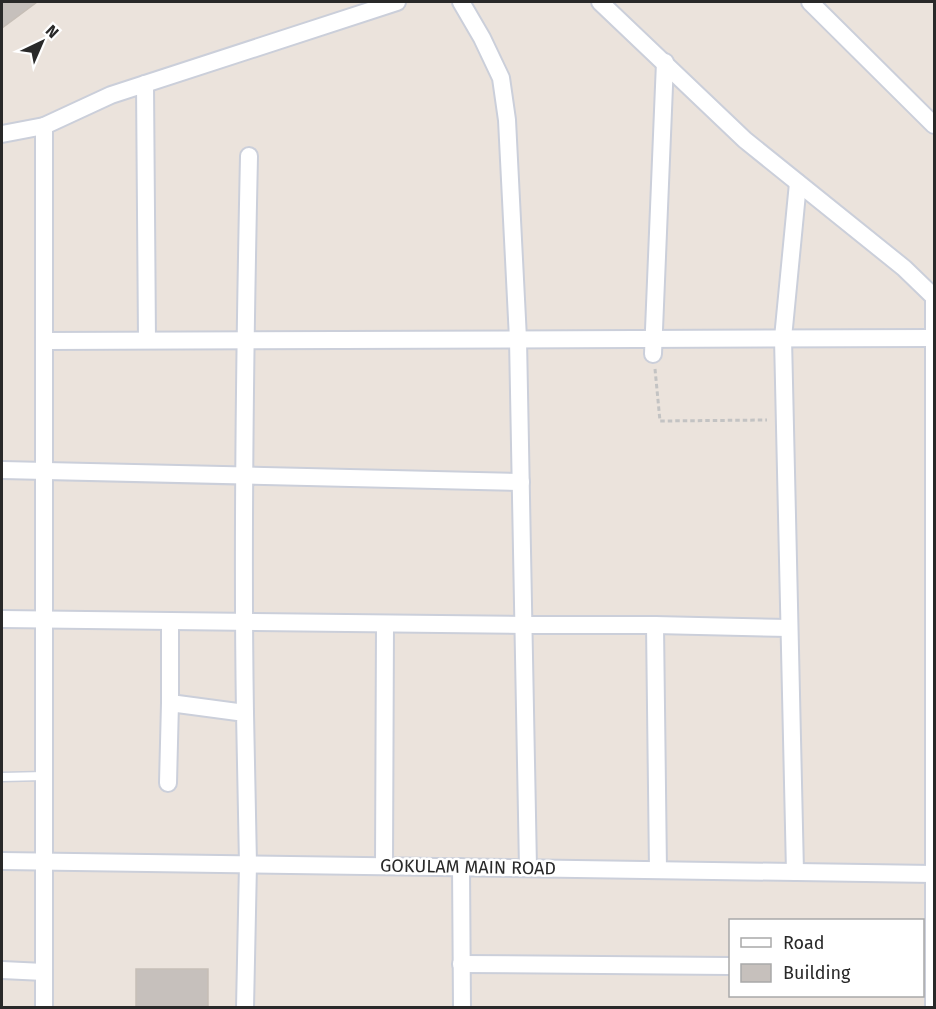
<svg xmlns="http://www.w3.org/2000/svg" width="936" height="1009" font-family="'Fira Sans',sans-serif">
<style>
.building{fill:#c6c0bc;stroke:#c6beb6;stroke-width:1.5}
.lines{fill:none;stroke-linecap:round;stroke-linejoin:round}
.service-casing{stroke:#cbcfda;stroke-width:11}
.minor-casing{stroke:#cbcfda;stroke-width:20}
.path{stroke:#c3c3c3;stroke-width:3;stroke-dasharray:4.5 3;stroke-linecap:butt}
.service{stroke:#fff;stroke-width:8}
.minor{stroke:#fff;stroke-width:16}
.labels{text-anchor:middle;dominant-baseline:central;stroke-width:5;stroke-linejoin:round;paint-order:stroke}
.street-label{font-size:18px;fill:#292929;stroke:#fff}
</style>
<rect width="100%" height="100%" fill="#ebe3dc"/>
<g class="building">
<polygon points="2,2 37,2 2,28"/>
<rect x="136" y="969" width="72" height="39"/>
</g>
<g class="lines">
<g class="service-casing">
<polyline id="service" points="2,777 44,776"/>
</g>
<g class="minor-casing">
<g id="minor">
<polyline points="461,2 482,38 501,78 507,120 518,339 528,868"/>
<polyline points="600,2 745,140 904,268 934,297"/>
<polyline points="810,2 934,125"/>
<polyline points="145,84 147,340"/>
<polyline points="44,126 44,1008"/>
<polyline points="2,134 44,126 111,95 397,2"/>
<polyline points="44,341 934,338"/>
<polyline points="653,354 665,62"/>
<polyline points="2,470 521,482"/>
<polyline points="2,619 524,625 655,625 789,628"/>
<polyline points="655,625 658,870"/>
<polyline points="170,703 170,621"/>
<path d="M245,713C242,527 245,341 249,156"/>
<polyline points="168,783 170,703 245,713 248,864 245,1008"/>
<polyline points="2,861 934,874"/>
<polyline points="384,866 385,624"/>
<polyline points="461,867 462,1008"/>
<polyline points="795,872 783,338 798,183"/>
<polyline points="461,964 730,966"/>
<polyline points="2,970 44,972"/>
<polyline points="934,1008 934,293"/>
</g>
</g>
<polyline class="path" points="655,369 660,421 767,420"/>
<use href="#service" class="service"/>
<use href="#minor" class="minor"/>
</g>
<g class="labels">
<g class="street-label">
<text transform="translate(468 867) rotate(1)">GOKULAM MAIN ROAD</text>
</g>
</g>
<rect width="936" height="1009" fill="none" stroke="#292929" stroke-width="6"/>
<rect x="729" y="919" width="195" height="78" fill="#ffffff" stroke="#a9a9a9" stroke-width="1.5"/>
<rect x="741" y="938" width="30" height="9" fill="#ffffff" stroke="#a9a9a9" stroke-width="1.5"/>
<text x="783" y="949" font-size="18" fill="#292929">Road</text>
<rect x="741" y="964" width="30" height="18" fill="#c6c0bc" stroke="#a9a9a9" stroke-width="1.5"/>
<text x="783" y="979" font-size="18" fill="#292929">Building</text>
<g transform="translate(42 42) rotate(44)" stroke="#ffffff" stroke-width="4.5" paint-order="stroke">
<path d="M0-4.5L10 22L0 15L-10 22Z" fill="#292929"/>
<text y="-9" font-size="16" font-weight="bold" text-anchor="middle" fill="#292929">N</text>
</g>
</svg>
